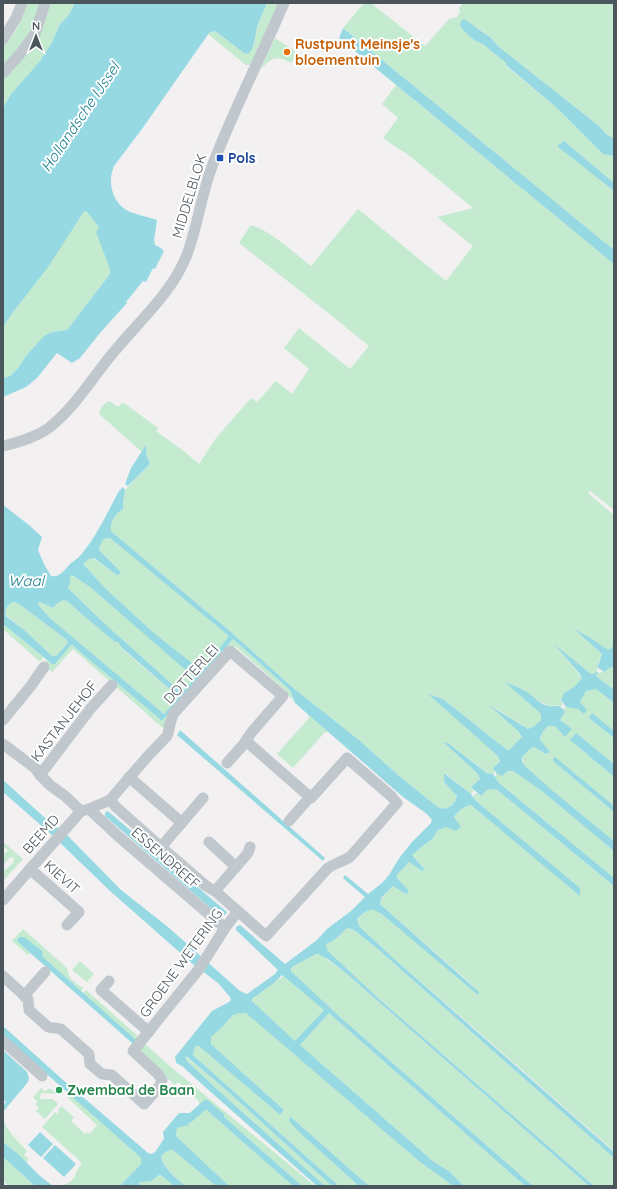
<svg xmlns="http://www.w3.org/2000/svg" width="617" height="1189" font-family="Quicksand,sans-serif">
<style>
.green{fill:#c4ebd0}
.water{fill:#96d9e3;fill-rule:evenodd}
.lines{fill:none;stroke-linecap:round;stroke-linejoin:round}
.canal{stroke:#96d9e3;stroke-width:8}
.minor{stroke:#c0c8cd;stroke-width:11}
.food-dot{fill:#e8710a;stroke:#fff;stroke-width:1.5}
.transit-dot{fill:#1a4fb4;stroke:#fff;stroke-width:1.5}
.leisure-dot{fill:#2e9e5b;stroke:#fff;stroke-width:1.5}
.labels{text-anchor:middle;dominant-baseline:central;stroke-width:4;stroke-linejoin:round;paint-order:stroke}
.food-label{font-size:14px;font-weight:bold;fill:#c56008;stroke:#fff;text-anchor:start}
.transit-label{font-size:14px;font-weight:bold;fill:#164399;stroke:#fff;text-anchor:start}
.street-label{font-size:14px;fill:#4a555c;stroke:#fff}
.leisure-label{font-size:14px;font-weight:bold;fill:#27864d;stroke:#fff;text-anchor:start}
.water-label{font-size:15px;font-style:italic;fill:#1b808e;stroke:#fff}
</style>
<rect width="100%" height="100%" fill="#f2f0f1"/>
<g class="green">
<path d="M25,3H42L33,29L3,69C3,58 0,39 12,36C19,25 24,16 25,3Z"/>
<polygon points="49,3 75,3 68,16 60,24 52,42 40,61 11,94 3,108 3,80 17,63"/>
<polygon points="267,3 280,3 254,65 246,65 208,34 215,31 244,53 254,46 258,24"/>
<path d="M364,3H371L425,46L449,19L457,17L460,12L459,8L463,3H614V139L605,133L599,126L499,47C486,32 480,28 461,21L460,26L479,43L483,44L506,63L507,67L558,109L603,153L614,156V183L564,141L604,183L614,191V250L343,28Z"/>
<path d="M275,38L292,49L297,54L291,63C278,56 273,56 263,67L262,66Z"/>
<path d="M396,85L614,264V510L589,490V494L614,515V646L608,651L589,637L575,630L602,654C600,660 597,665 597,671L595,674H591L556,646L582,678L574,687L564,693L561,700L563,704L560,707L556,705L549,706L507,683L541,714V720L534,726L528,729L492,706L518,731L522,738L510,749L507,750L443,699L429,694L492,749L498,756L500,760L493,768L495,772L493,774L488,773L449,744L444,743L477,773L480,779L471,787L474,790L471,794L445,773L444,782L457,796C455,805 448,810 439,808L398,775L359,740L292,687L232,633L111,531C110,521 115,514 123,509V503L125,490L150,464L146,453V446L142,452L99,414C100,408 104,403 109,401L117,406H119L122,403H124L158,428L156,431L185,452L199,464L216,438L251,398L257,402L276,381L292,394L309,369L284,348L299,328L350,369L369,346L322,308L239,243L250,226C261,223 301,258 311,266L358,209L446,281L473,246L437,217L473,208L406,153L397,148L383,138L398,118L382,104Z"/>
<polygon points="86,211 100,227 110,269 110,274 67,330 52,332 25,357 19,367 10,376 3,378 3,327 83,213"/>
<polygon points="110,538 230,636 201,671 154,633 106,589 83,564 89,559 93,558 118,576 121,572 99,550 101,543 104,539"/>
<polygon points="72,575 90,587 196,678 182,693 104,623 69,589 68,587 70,583 70,578"/>
<polygon points="63,600 67,601 84,616 115,642 118,642 122,649 179,697 164,714 51,619 37,605 39,602 42,603 49,607"/>
<path d="M12,602H14L19,604L67,640L68,643L56,656H52L23,629L6,615C4,610 8,605 12,602Z"/>
<polygon points="3,624 43,657 40,662 3,629"/>
<polygon points="233,639 290,690 294,700 285,693 286,691 235,646 164,729 73,649 52,672 45,666 46,660 52,664 70,646 72,645 162,721"/>
<polygon points="611,667 614,668 614,690 596,676 598,673 604,672"/>
<path d="M592,689H596L614,703V731L592,714L589,718L614,738V764L576,733L570,740L614,777V806L555,758L553,761L614,812V841L553,791L524,765L522,757L530,749L534,747L546,754L549,752L540,741C540,735 544,730 548,726H555L566,736L560,720L565,712L563,709L566,707L578,709L584,714L587,710L580,702L586,691Z"/>
<polygon points="309,715 328,731 326,733 325,732 293,768 277,754 309,718 308,717"/>
<polygon points="508,771 513,771 543,792 614,851 614,878 498,782 494,777 497,774 502,776"/>
<path d="M496,789L614,886V1151L489,1041L392,957L359,926L357,920L368,909L375,910L383,915L479,991L380,904L381,899L393,886L406,894L408,891L397,878V875L409,862L422,871L425,870L412,855L433,838L438,830L446,827H460L454,817C458,811 463,806 471,805L580,895V888L475,800L473,796L477,793L481,796L487,790Z"/>
<polygon points="3,842 23,859 3,881 3,872 13,863 14,859 12,857 10,857 3,865 3,856 8,850 3,846"/>
<polygon points="348,928 354,930 379,950 614,1158 614,1186 594,1186 379,999 327,950 326,944 339,937 344,930"/>
<path d="M23,929L67,968C68,978 75,984 84,988L81,991L43,957L41,951L19,943L30,953L28,955L12,941Z"/>
<polygon points="316,954 321,955 347,974 589,1186 533,1186 340,1017 291,971 292,967"/>
<polygon points="80,961 94,974 87,982 72,970"/>
<polygon points="282,975 324,1010 296,1041 295,1041 252,1001 252,999 274,983 279,978 280,979 283,976"/>
<polygon points="86,990 139,1037 136,1040 83,993"/>
<path d="M246,1012L420,1162L444,1179L452,1186H369L292,1118L290,1117L300,1133L359,1186H339L193,1055C192,1051 194,1049 196,1046H199L280,1115L284,1110L211,1044V1037C215,1033 221,1029 225,1024C233,1015 232,1013 246,1012Z"/>
<polygon points="329,1013 337,1020 525,1186 464,1186 449,1171 434,1162 300,1045"/>
<polygon points="143,1042 171,1067 315,1186 302,1186 213,1107 209,1112 293,1186 229,1186 176,1136 177,1128 182,1126 188,1126 191,1113 199,1105 199,1101 178,1082 175,1085 140,1054 139,1052"/>
<polygon points="186,1057 225,1089 332,1186 325,1186 219,1091 187,1061 185,1058"/>
<polygon points="41,1088 45,1092 49,1088 57,1094 41,1093 40,1099 53,1099 58,1104 45,1119 36,1111 39,1108 35,1104 38,1102 33,1097"/>
<path d="M70,1094L141,1158V1164L120,1186H62C79,1179 72,1175 81,1165V1162L42,1127L55,1112L57,1114L59,1111L58,1110L61,1106L74,1117L71,1121L85,1134L87,1132L90,1134L97,1125L67,1097Z"/>
<polygon points="3,1117 6,1126 12,1135 27,1151 24,1155 29,1159 26,1163 17,1153 3,1142"/>
<path d="M168,1150H173L216,1186H185C176,1178 165,1169 161,1157L164,1152Z"/>
<polygon points="3,1157 35,1186 9,1186 3,1181"/>
<polygon points="159,1175 162,1176 174,1186 140,1185 139,1183 142,1181 151,1181"/>
</g>
<g class="water">
<path d="M75,3H267C264,10 261,17 258,24C255,33 256,47 248,54L244,53L215,31L209,33L142,129L114,166C107,182 112,204 130,212C138,215 148,217 157,220L154,240L155,245L161,248L164,251L155,269L153,268L146,282L143,281L126,302L127,303L100,333L80,358L72,363L57,353L37,378L26,387L3,397V378L10,376L19,367L25,357L44,336L52,332L67,330L110,274V269L96,232L99,227L86,211L83,213L48,267L14,311L3,327V108L11,94L40,61L52,42L60,24L68,16Z"/>
<path d="M464,19L490,37L499,47L599,126L605,133L614,139V156L603,154L558,109L507,66L506,63L483,44C474,42 466,33 460,26L461,21Z"/>
<polygon points="343,28 614,250 614,264 339,38"/>
<polygon points="564,141 614,183 614,191 557,146"/>
<polygon points="146,445 146,453 150,464 128,486 125,484 131,468"/>
<path d="M123,487L125,490L123,503V509C115,514 110,521 111,531L232,633L292,687L359,740L398,775L439,808C448,810 455,805 457,796L444,782V773L471,794L475,800L580,888V896L471,805C464,806 458,811 454,817L461,827L456,831L446,827L438,830L433,838L412,855L425,870L422,871L409,862L397,875V878L409,891L406,894L393,886L381,898L380,904L479,992L478,995L383,915C370,906 368,909 357,919L359,926L392,957L614,1152V1158L379,950L354,930L348,928C343,930 342,934 338,937C335,940 330,942 326,944L327,950L379,999L594,1186H589L347,974L329,960L318,954H316L292,967L291,969V971L340,1017L533,1186H525L329,1013L300,1045L434,1162L449,1171L464,1186H452L444,1179L420,1162L246,1013C232,1013 233,1015 225,1024C221,1029 215,1033 211,1037V1044L284,1110L280,1115L199,1046H196C194,1049 193,1051 193,1055L339,1186H332L225,1089L187,1057H185L187,1061L219,1091L325,1186H317L204,1086L182,1066L176,1063V1061L175,1057L212,1011L229,1002L231,1000L230,997L218,983L194,965L109,890L52,835L3,792V780L44,817L68,836L121,890L168,927L240,991L247,994L275,974L278,970L236,930V927L240,925L285,964L317,940L327,929L351,911L365,897L343,878L345,875L368,894L382,883L389,875L400,857L412,842L431,823L432,820L427,814L403,797L295,703L290,690L233,639L162,721L72,645L70,646L55,664H52L3,624V505L29,525L42,537L38,550L44,564L51,576C60,578 65,569 71,563C73,561 76,560 78,558C95,540 107,513 119,491ZM110,538L229,636L202,671L154,633L106,589L83,564L89,559L94,558L118,576L121,572L99,550L101,543L104,539ZM72,575L90,587L195,678L182,693L104,623L69,589L68,587L70,584V578ZM63,600L67,601L84,616L115,642H118L122,648L179,697L164,714L51,619L38,605L39,602C45,603 48,608 54,607L56,604ZM12,602H14L19,604L67,640L68,643L56,656H52L23,629L6,616C4,610 8,605 12,602ZM282,975L324,1010L295,1041L252,1001V999L274,983Z"/>
<polygon points="574,629 589,637 608,650 614,646 614,668 611,667 604,672 597,667 599,663 602,654"/>
<polygon points="554,644 591,674 595,674 597,671 598,673 596,676 614,690 614,703 596,689 586,691 580,702 587,710 584,714 578,709 566,707 561,700 564,693 574,687 582,678 579,673"/>
<path d="M505,682C512,685 519,687 525,691C533,695 540,705 549,706C557,707 559,703 565,712L560,720L572,729L565,737L555,726H548C544,730 540,735 540,740L550,752L546,754L534,747L530,749L522,757V761L524,765L553,791L614,841V851L543,792L513,771H508L502,776L497,774L493,768L500,761L498,756L428,694L443,699L507,750L510,749L522,737L518,731L489,705L528,729L534,726L541,720V714Z"/>
<polygon points="592,713 614,731 614,738 589,718"/>
<polygon points="180,730 325,858 323,861 177,735"/>
<polygon points="576,733 614,764 614,777 570,740"/>
<polygon points="443,742 449,744 487,773 493,774 498,782 614,878 614,886 496,789 487,790 481,796 471,787 480,779 477,773"/>
<polygon points="555,757 614,806 614,812 553,761 553,759"/>
<polygon points="107,811 109,812 227,912 222,918 105,816 105,813"/>
<polygon points="20,937 24,937 42,951 43,957 136,1040 140,1050 19,943 17,940"/>
<path d="M3,1026L63,1080L148,1153L152,1154L155,1152L164,1139L163,1132L179,1113H191L188,1126H182L177,1128L176,1136L229,1186H216L173,1150C167,1150 164,1152 161,1157C164,1169 176,1178 185,1186H174L162,1176L159,1175L151,1181L140,1182L139,1183L141,1186H120L141,1164V1158L3,1035Z"/>
<polygon points="3,1050 27,1072 29,1078 28,1082 3,1112 3,1105 6,1102 3,1100"/>
<polygon points="213,1107 302,1186 293,1186 209,1112"/>
<polygon points="290,1117 292,1118 369,1186 359,1186 300,1133 289,1121"/>
<polygon points="40,1132 53,1144 41,1157 28,1145"/>
<polygon points="3,1142 17,1153 40,1176 53,1186 35,1186 3,1157"/>
<polygon points="55,1145 76,1164 64,1177 43,1158"/>
</g>
<g class="lines">
<polyline class="canal" points="180,1123 190,1118 206,1104 220,1116"/>
<g class="minor">
<polyline points="3,39 16,18 22,3"/>
<polyline points="3,73 20,54 35,34 45,3"/>
<path d="M3,446C19,442 37,437 50,427C76,406 92,378 113,353C138,322 171,294 186,257C198,227 201,194 213,164C234,109 261,57 284,3"/>
<polyline points="3,720 30,687 44,667"/>
<polyline points="246,741 310,797"/>
<polyline points="3,744 35,768 40,775 51,786 65,796 81,811"/>
<polyline points="40,775 91,708 112,685"/>
<polyline points="129,777 182,823"/>
<polyline points="203,798 161,847 206,886 215,891"/>
<polyline points="89,809 118,836 225,928"/>
<polyline points="209,842 236,867"/>
<path d="M161,847L116,807L110,800L147,757L167,736C170,729 169,722 174,713L230,651L283,696L251,733L243,745L227,763"/>
<path d="M250,847L248,853L215,891L266,936L327,869C334,863 343,862 351,856L397,803L391,796L347,758L311,798L310,797L289,821"/>
<polyline points="30,869 79,912 67,925"/>
<polyline points="3,900 81,811 89,809 110,800"/>
<path d="M3,976L28,999L29,1010L48,1027C53,1029 58,1027 62,1030L89,1054L90,1064L102,1074L112,1075L144,1104L160,1086L162,1080L158,1074L133,1051L199,969L225,928L238,911"/>
<polyline points="109,981 101,990 149,1032"/>
<polyline points="24,996 45,972"/>
<polyline points="3,1041 42,1076"/>
</g>
</g>
<circle class="food-dot" cx="287" cy="52" r="4"/>
<rect class="transit-dot" x="216" y="154" width="8" height="8" rx="2"/>
<circle class="leisure-dot" cx="59" cy="1090" r="4"/>
<g class="labels">
<g class="food-label">
<text x="295" y="44">Rustpunt Meinsje's<tspan x="295" dy="16">bloementuin</tspan></text>
</g>
<g class="transit-label">
<text x="228" y="158">Pols</text>
</g>
<g class="street-label">
<text transform="translate(189 196) rotate(-73)">MIDDELBLOK</text>
<text transform="translate(191 674) rotate(-48)">DOTTERLEI</text>
<text transform="translate(64 721) rotate(-52)">KASTANJEHOF</text>
<text transform="translate(41 834) rotate(-48)">BEEMD</text>
<text transform="translate(166 858) rotate(41)">ESSENDREEF</text>
<text transform="translate(62 877) rotate(42)">KIEVIT</text>
<text transform="translate(181 963) rotate(-54)">GROENE WETERING</text>
</g>
<g class="leisure-label">
<text x="67" y="1090">Zwembad de Baan</text>
</g>
<g class="water-label">
<text transform="translate(80 117) rotate(-56)">Hollandsche IJssel</text>
<text x="26" y="580">Waal</text>
</g>
</g>
<rect width="617" height="1189" fill="none" stroke="#4a555c" stroke-width="8"/>
<g transform="translate(36 36)" stroke="#ffffff" stroke-width="3" paint-order="stroke">
<path d="M0-3L7 15L0 10L-7 15Z" fill="#4a555c"/>
<text y="-6" font-size="11" font-weight="bold" text-anchor="middle" fill="#4a555c">N</text>
</g>
</svg>
